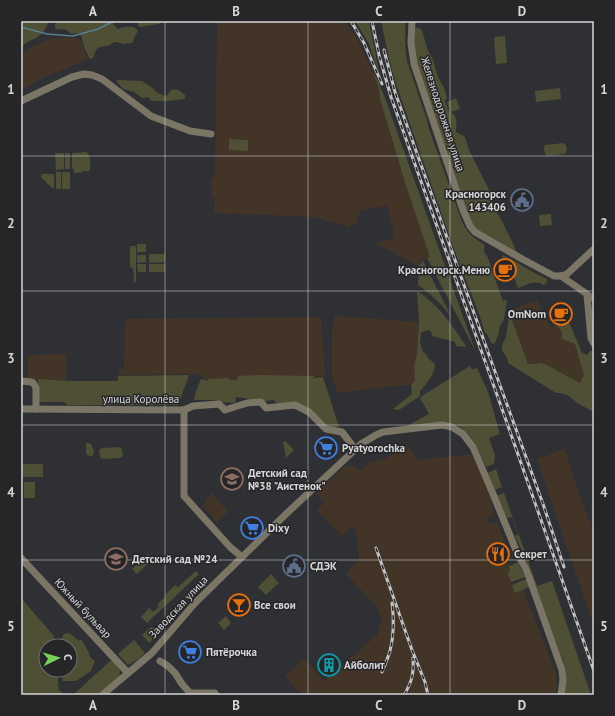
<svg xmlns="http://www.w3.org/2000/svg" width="615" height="716" font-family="'PT Sans',sans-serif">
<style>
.industrial{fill:#423527}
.green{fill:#4e4f35}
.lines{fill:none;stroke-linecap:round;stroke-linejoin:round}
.stream{stroke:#557e91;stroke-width:1.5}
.minor{stroke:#7b7566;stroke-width:7}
.rail-casing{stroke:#c3c3c5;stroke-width:3}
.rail{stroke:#262629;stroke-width:1.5;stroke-dasharray:4.5;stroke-linecap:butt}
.grid{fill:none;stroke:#d6d6d8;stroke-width:1;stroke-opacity:0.55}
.labels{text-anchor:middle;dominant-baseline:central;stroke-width:3;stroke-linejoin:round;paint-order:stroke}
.street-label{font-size:11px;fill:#d6d6d8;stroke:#262629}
.poi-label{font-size:11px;font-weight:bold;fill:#d6d6d8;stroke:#262629;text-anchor:start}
.neatline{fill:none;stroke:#d6d6d8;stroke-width:1.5}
.grid-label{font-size:13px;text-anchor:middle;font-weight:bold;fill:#d6d6d8}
</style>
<rect width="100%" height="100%" fill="#2f3033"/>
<g class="industrial">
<polygon points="217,21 345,21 356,37 372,70 379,89 380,99 406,186 430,257 425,259 419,266 375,243 395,238 387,205 360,211 356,225 351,224 350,227 313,217 214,213 215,197 211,197 212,178 214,178 215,175"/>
<polygon points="74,37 81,41 87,59 46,77 21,90 21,56 28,49 50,39"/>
<polygon points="537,300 550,327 557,325 575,344 584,375 580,384 547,365 541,363 528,364 511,317 514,308"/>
<polygon points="335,316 419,322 417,354 414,366 415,380 411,385 393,386 338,393 332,378 332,331"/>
<polygon points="321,317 325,376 210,383 198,374 119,375 119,369 124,369 125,319"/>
<polygon points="66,354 66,381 28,379 28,355"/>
<polygon points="408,445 417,460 472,454 492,500 491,503 494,513 492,514 493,516 486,519 488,524 497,521 511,559 507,561 510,570 508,575 515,592 523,589 557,676 556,695 302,695 285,676 304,658 324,681 377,635 382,619 376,606 346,574 359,560 356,530 352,526 342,536 317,510 325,502 316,493 345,466 353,466 357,468 360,470 370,462 383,460"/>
<polygon points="564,449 594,535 594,627 537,459"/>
<polygon points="212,493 228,512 217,522 202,506 206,502 204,500"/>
</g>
<g class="green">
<path d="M21,21H43L48,23C41,42 31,36 21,48Z"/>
<path d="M58,21H113V24L118,29C125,27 133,24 138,31C135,35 134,39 132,43L123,44L117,42H114L108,46L99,47L96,50L94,56L92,59L89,58L88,55L85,50L81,35L78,33L71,34C66,29 65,28 58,30L55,28V25Z"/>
<polygon points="137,21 161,21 159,24 139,27"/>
<polygon points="355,21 369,21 380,76 369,44"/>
<path d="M381,21H405C406,36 404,46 407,61L427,120L429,129L461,219C466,232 473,238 485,245L484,247V252L487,256L490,263L492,271L503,301L507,300L504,319L499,328V333L495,343L492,344L487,334L485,333L479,314L454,249L397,87L390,63Z"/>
<path d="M415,28H419L422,30L427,48L433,60L438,77L445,90L447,98L445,101L448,109L450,112L447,102L456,98L460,109L451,112C459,119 456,123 456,132L464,136L466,140L469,150L490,192L497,213L502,221L514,246L516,251L478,230L472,223L468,216L417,66L414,47Z"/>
<polygon points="505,36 507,63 496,64 494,37"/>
<polygon points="372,70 378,81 385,98 475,350 427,258 430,257 406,186 380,99 379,89"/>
<path d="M117,80L142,81C148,86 151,85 156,92L165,96L168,95C171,85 180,90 185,95V99L168,101H152L148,97L142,98L134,92L123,89L117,82Z"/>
<polygon points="560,88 561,99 536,102 535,91"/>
<polygon points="229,139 248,140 248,151 229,150"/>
<path d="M564,143C567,146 568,150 565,154L547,156C544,153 543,148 545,145Z"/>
<path d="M86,152C92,155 90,165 90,171H83V172L74,173V169H72V153Z"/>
<polygon points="55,153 64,153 64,169 56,170"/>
<rect x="65" y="153" width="5" height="16"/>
<rect x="56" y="172" width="5" height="17"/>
<rect x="62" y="172" width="8" height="17"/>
<polygon points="42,174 54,174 54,188 52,188 41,177"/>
<polygon points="551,214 552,225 540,226 539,215"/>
<polygon points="146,244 146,252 137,252 137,244"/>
<polygon points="130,246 136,246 136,282 134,282 133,268 130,267"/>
<polygon points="149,254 165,254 165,262 149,263"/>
<polygon points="137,255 146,255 146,262 137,263"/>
<path d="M502,255C518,261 531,273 547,279V282L544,285C534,279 527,285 518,288L510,266L511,264L503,259Z"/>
<path d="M423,261L452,318C443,305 431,294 418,285L419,266Z"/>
<polygon points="137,264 146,264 146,272 138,272"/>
<rect x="149" y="264" width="16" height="8"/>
<path d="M417,291C439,305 452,325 466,346V347L456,346L455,342L432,336L431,331L428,330L422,332L421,334L420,343L423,352L425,353L428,358L435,364C435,373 427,384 420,391V396L399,410L393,409L412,394L411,385L415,380L414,366L417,354L419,322Z"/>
<path d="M512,315L511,317L528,364L541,363L547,365L580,383L584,375L575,344L562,339V332L557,325L569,322L582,353L587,355L590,351H594V412C589,409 584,407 579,404C570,398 569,393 556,393L508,363L507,358L502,350V345L506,337L509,316Z"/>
<path d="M470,366L472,370L477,368L488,392L500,434L489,438L495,455L494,464L486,467C477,447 469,424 444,422L405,427L429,414L420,398L422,396Z"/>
<polygon points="189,375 178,405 67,405 64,402 38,402 38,379 66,381 118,381 118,376"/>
<polygon points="257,375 315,376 312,378 323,377 339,427 333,427 327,425 310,409 277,404 274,400 265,401 236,397 235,403 222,402 215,400 194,400 196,391 201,379 208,381 208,379 228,378 230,380 237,380 238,376"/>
<polygon points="285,441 294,450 286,458 283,442"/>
<polygon points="86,443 88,443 91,444 94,451 93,455 91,456 87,455 86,452"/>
<polygon points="120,447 122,449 123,456 120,458 102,459 100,457 99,450 102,448"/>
<rect x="23" y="464" width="20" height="13"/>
<polygon points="496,469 502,487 495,490 488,473"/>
<rect x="24" y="482" width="11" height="16"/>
<polygon points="504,493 537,586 552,581 591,695 564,695 566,677 566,669 527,562 515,536 518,534 512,517 507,518 496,496"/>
<polygon points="148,554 153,559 137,574 132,569"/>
<polygon points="518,562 525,577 511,582 508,575 509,574 508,572 510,570 509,566"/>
<polygon points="196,571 199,574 147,623 141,617 149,608 153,612 159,607 157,605 165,597 164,596 175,585 178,587"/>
<polygon points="271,574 279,583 266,595 258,587"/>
<polygon points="526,579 529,587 515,593 512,585"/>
<polygon points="21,598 54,636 54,646 46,646 46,670 57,670 59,692 60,690 63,695 21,695"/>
<polygon points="226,616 231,623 224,630 218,623"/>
<polygon points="151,627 162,631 149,643 142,635"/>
<polygon points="69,633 78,640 82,640 88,651 90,657 95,661 91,671 76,681 62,681 64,670 70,670 70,646 58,646 57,643 57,640 62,638 64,634"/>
<polygon points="134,640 145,653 137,660 128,665 118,654"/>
<path d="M110,661H113C117,666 122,669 119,676L96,695H73Z"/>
</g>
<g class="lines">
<polyline class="stream" points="21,27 47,34 73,36 98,29 114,21"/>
<g class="minor">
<polyline points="412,21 411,43 414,64 463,210 470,226 475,232 524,260 554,276 561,276 567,274 594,249"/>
<polyline points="21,101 72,77 84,74 92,75 102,79 151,116 190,131 211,134"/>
<polyline points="561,276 594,299"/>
<polyline points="587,295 591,338 594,344"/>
<polyline points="21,381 32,382 34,384 36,388 36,409"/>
<polyline points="21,409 184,410 193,406 219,404 225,410 247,403 261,402 266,408 295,405 309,412 326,429 342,432 355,449"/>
<polyline points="184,410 184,496 230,547 242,557"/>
<polyline points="21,558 128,673"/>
<polyline points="160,661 168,666 175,673 182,684 190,693 215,693 216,695"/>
<polyline points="102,695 152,653 195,603 286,514 361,444 376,435 383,432 442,425 452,427 463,434 473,447 493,494 518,555 525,567 529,577 562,670 563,680 561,695"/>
</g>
<g class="rail-casing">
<g id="rail">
<polyline points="351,21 364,43 382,84"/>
<polyline points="372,21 379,55 391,97 507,423 594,671"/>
<polyline points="384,50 395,92 405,120 489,355 543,504 564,567"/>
<polyline points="376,548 412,650 425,682 428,695"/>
<path d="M382,672C385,665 388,658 390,651C394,635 394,618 392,603"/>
<path d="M404,695C412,682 414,673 413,658"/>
</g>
</g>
<use href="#rail" class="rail"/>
</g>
<path class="grid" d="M165,21V695M308,21V695M450,21V695M21,156H594M21,291H594M21,425H594M21,560H594"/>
<defs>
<g id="civic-ring" transform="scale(1.15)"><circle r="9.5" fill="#262629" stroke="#5c6f8a" stroke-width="1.5"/><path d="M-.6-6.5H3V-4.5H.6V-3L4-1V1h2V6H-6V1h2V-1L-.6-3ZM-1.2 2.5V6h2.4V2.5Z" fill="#5c6f8a"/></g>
<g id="cafe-ring" transform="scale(1.15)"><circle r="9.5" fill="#262629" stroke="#e8710a" stroke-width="1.5"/><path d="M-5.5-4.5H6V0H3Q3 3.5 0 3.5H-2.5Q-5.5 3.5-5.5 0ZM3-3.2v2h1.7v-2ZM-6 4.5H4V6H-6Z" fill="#e8710a"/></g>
<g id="supermarket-ring" transform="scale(1.15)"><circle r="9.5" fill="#262629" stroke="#3f7fe0" stroke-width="1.5"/><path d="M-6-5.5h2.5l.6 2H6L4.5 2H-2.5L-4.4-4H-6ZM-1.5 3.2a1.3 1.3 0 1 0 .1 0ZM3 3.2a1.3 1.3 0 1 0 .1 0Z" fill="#3f7fe0"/></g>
<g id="school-ring" transform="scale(1.15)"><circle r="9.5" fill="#262629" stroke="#8d6e63" stroke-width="1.5"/><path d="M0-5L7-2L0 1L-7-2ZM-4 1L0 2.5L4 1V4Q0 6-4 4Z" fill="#8d6e63"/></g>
<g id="restaurant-ring" transform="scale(1.15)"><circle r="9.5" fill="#262629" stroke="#e8710a" stroke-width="1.5"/><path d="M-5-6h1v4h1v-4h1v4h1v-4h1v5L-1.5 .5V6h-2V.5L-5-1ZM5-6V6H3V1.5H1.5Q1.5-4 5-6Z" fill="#e8710a"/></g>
<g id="bar-ring" transform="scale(1.15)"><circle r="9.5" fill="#262629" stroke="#e8710a" stroke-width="1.5"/><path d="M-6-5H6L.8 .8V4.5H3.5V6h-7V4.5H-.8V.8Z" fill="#e8710a"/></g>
<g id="building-ring" transform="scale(1.15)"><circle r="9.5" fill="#262629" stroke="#0f9aa8" stroke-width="1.5"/><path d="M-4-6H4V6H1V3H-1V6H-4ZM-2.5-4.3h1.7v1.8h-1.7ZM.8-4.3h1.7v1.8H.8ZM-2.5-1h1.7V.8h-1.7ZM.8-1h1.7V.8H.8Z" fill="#0f9aa8"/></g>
</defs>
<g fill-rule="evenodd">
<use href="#civic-ring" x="522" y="200"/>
<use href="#cafe-ring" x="505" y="270"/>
<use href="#cafe-ring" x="561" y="314"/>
<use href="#supermarket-ring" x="326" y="448"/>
<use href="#school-ring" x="232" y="479"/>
<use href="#supermarket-ring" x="252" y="528"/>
<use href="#restaurant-ring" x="498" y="554"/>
<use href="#school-ring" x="116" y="559"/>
<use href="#civic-ring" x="294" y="566"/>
<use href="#bar-ring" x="239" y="605"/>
<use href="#supermarket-ring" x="190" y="652"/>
<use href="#building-ring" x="329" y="665"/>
</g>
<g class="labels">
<g class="street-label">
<text transform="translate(443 114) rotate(72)">Железнодорожная улица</text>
<text x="141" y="399">улица Королёва</text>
<text transform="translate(178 607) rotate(-47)">Заводская улица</text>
<text transform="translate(83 608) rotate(47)">Южный бульвар</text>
</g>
<g class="poi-label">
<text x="506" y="194" text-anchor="end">Красногорск<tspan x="506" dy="13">143406</tspan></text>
<text x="490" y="270" text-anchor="end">Красногорск.Меню</text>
<text x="546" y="314" text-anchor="end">OmNom</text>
<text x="342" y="448">Pyatyorochka</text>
<text x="248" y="473">Детский сад<tspan x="248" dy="13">№38 "Аистенок"</tspan></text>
<text x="268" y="528">Dixy</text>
<text x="514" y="554">Секрет</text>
<text x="132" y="559">Детский сад №24</text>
<text x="310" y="566">СДЭК</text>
<text x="254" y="605">Все свои</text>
<text x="206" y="652">Пятёрочка</text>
<text x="344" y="665">Айболит</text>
</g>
</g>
<rect width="615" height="716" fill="none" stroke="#262629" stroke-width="44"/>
<g transform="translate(58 658) rotate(85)"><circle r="19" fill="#262629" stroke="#6c6c6f"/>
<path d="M0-3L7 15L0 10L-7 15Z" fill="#75d25b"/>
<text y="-6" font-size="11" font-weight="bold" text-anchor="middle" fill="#d6d6d8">С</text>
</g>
<rect x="22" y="22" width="571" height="672" class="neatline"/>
<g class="grid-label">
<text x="93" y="16">A</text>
<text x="236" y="16">B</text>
<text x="379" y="16">C</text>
<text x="522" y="16">D</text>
<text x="11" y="94">1</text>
<text x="604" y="94">1</text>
<text x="11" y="228">2</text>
<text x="604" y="228">2</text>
<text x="11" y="363">3</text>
<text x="604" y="363">3</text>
<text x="11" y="497">4</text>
<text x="604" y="497">4</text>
<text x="11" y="631">5</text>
<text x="604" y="631">5</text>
<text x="93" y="710">A</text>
<text x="236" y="710">B</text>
<text x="379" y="710">C</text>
<text x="522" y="710">D</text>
</g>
</svg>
